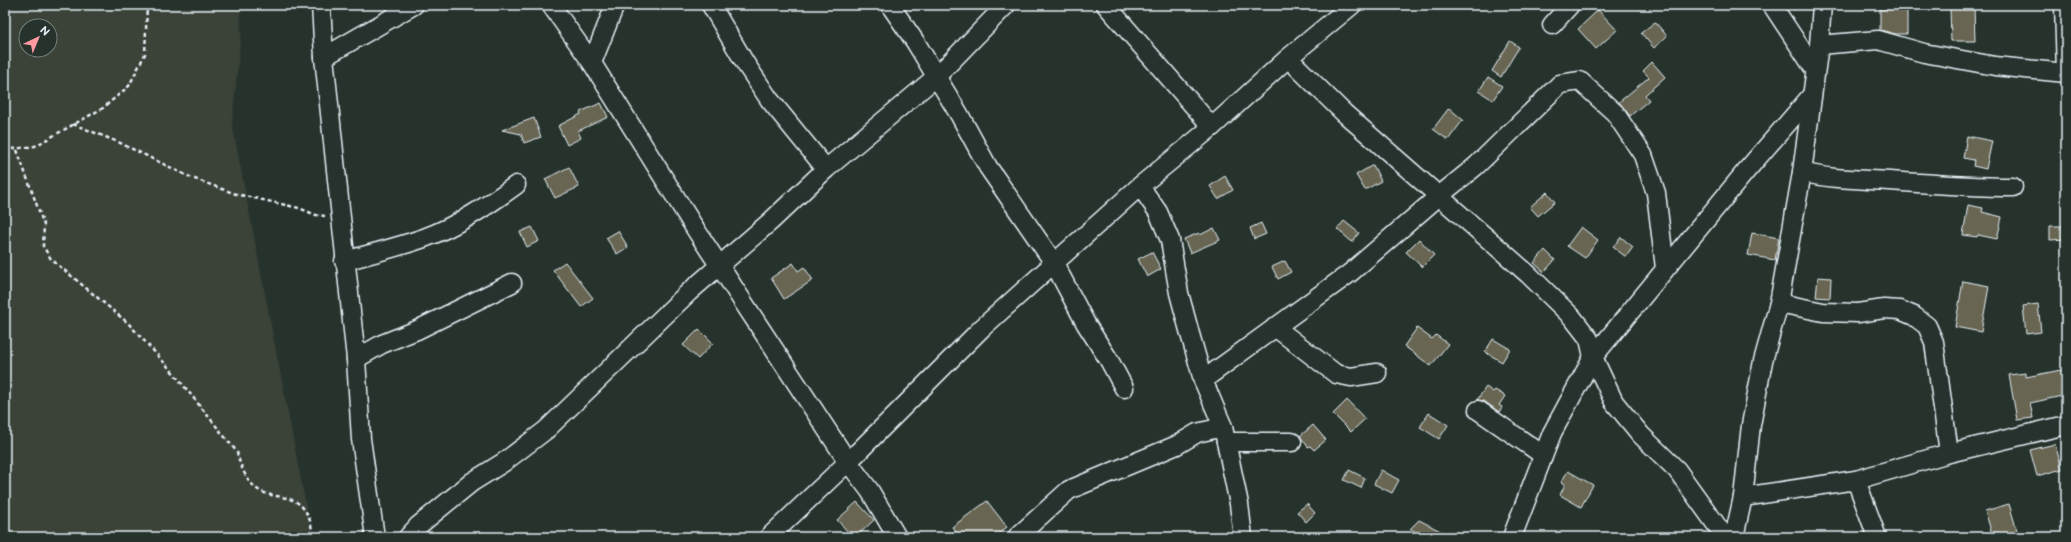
<svg xmlns="http://www.w3.org/2000/svg" width="2071" height="542" font-family="'Balsamiq Sans',sans-serif">
<style>
.built{fill:#3a4238;fill-rule:evenodd}
.building{fill:#686652;stroke:#e8f1f8}
.lines{fill:none;stroke-linecap:round;stroke-linejoin:round}
.minor-casing{stroke:#e8f1f8;stroke-width:21}
.path{stroke:#e8f1f8;stroke-width:2.5;stroke-dasharray:4 3;stroke-linecap:butt}
.minor{stroke:#26332d;stroke-width:18}
</style>
<rect width="100%" height="100%" fill="#26332d"/>
<filter id="ink" filterUnits="userSpaceOnUse"><feTurbulence type="fractalNoise" baseFrequency=".025" numOctaves="2"/><feDisplacementMap in="SourceGraphic" scale="8" xChannelSelector="R" yChannelSelector="G"/><feConvolveMatrix kernelMatrix="1 2 1 2 8 2 1 2 1" color-interpolation-filters="sRGB"/></filter>
<g filter="url(#ink)">
<path class="built" d="M5,5H240L241,33L232,123L312,537H5ZM26,26H50V50H26Z"/>
<g class="building">
<polygon points="1974,7 1975,41 1951,41 1950,8"/>
<polygon points="1880,9 1907,9 1907,34 1896,34 1880,30"/>
<polygon points="1598,10 1617,30 1596,49 1578,29"/>
<polygon points="1655,22 1667,36 1654,48 1641,33"/>
<polygon points="1510,41 1519,47 1501,77 1492,71"/>
<polygon points="1652,62 1665,77 1645,95 1649,100 1630,116 1619,102 1649,77 1643,71"/>
<polygon points="1488,77 1502,86 1493,100 1479,91"/>
<polygon points="601,103 608,117 578,131 581,138 567,145 558,126 581,114 580,112"/>
<polygon points="1449,108 1463,120 1448,140 1433,129"/>
<polygon points="534,118 541,137 524,143 521,134 502,130"/>
<polygon points="1967,136 1992,141 1986,169 1973,166 1974,160 1963,158"/>
<polygon points="1373,165 1381,181 1365,190 1356,175"/>
<polygon points="569,167 579,187 555,198 545,179"/>
<polygon points="1225,176 1233,190 1218,199 1210,186"/>
<polygon points="1547,192 1555,202 1538,216 1530,207"/>
<polygon points="1968,205 1983,208 1982,212 2002,217 1997,239 1978,235 1977,237 1963,235"/>
<polygon points="1344,221 1359,233 1352,242 1337,229"/>
<polygon points="1261,223 1266,234 1254,239 1250,228"/>
<polygon points="2050,226 2066,226 2066,239 2050,240"/>
<polygon points="532,227 539,241 527,247 520,232"/>
<polygon points="1581,227 1598,240 1585,258 1567,246"/>
<polygon points="1214,228 1220,240 1190,253 1184,239 1199,233 1200,235"/>
<polygon points="618,231 628,247 617,254 606,238"/>
<polygon points="1752,233 1779,238 1775,260 1748,255"/>
<polygon points="1621,237 1633,247 1626,257 1613,247"/>
<polygon points="1419,239 1434,255 1422,267 1406,252"/>
<polygon points="1545,250 1555,260 1544,272 1534,263"/>
<polygon points="1152,252 1161,269 1147,277 1138,259"/>
<polygon points="1285,261 1291,272 1278,279 1272,267"/>
<polygon points="565,262 593,298 581,307 553,270"/>
<polygon points="793,263 798,271 804,267 813,280 784,299 771,278"/>
<polygon points="1818,277 1831,278 1830,298 1816,297"/>
<polygon points="1963,281 1989,286 1981,332 1955,327"/>
<polygon points="2038,304 2041,332 2026,334 2023,306"/>
<polygon points="1417,328 1432,339 1436,335 1448,344 1431,366 1404,346"/>
<polygon points="699,329 713,343 698,359 683,345"/>
<polygon points="1493,339 1510,349 1502,362 1485,352"/>
<polygon points="2066,369 2066,391 2061,392 2062,396 2030,403 2033,418 2017,420 2009,375 2026,373 2026,377"/>
<polygon points="1486,387 1493,392 1495,390 1505,396 1499,405 1502,407 1499,412 1484,401 1477,400"/>
<polygon points="1347,400 1365,419 1351,432 1333,414"/>
<polygon points="1429,413 1448,425 1439,439 1420,427"/>
<polygon points="1313,425 1326,440 1314,450 1310,446 1308,447 1300,436"/>
<polygon points="2055,444 2062,469 2037,476 2030,450"/>
<polygon points="1349,470 1365,478 1361,488 1344,480"/>
<polygon points="1381,470 1399,480 1392,493 1374,484"/>
<polygon points="1568,471 1593,485 1581,507 1560,495 1565,484 1561,482"/>
<polygon points="987,501 1007,527 995,537 960,537 952,527"/>
<polygon points="857,502 874,520 856,537 853,537 837,520"/>
<polygon points="1307,504 1315,513 1306,522 1297,512"/>
<polygon points="2009,504 2018,534 2007,537 1993,537 1985,511"/>
<polygon points="1419,520 1452,537 1426,537 1410,529"/>
</g>
<g class="lines">
<g class="minor-casing">
<g id="minor">
<polyline points="321,5 324,57 356,359 361,439 375,537"/>
<polyline points="551,5 592,63 696,230 848,462 870,491 897,537"/>
<polyline points="711,5 745,63 769,99 826,169"/>
<polyline points="890,5 916,43 959,114 988,167 1054,263 1086,324 1109,360 1124,388"/>
<polyline points="1106,5 1212,127"/>
<polyline points="1772,5 1815,70"/>
<polyline points="2064,5 2066,73"/>
<polyline points="1552,25 1570,5"/>
<polyline points="1819,45 1878,40 1924,53 1995,66 2066,73"/>
<polyline points="324,57 414,5"/>
<polyline points="1288,58 1344,113 1528,274 1572,317 1589,339 1593,357 1614,402 1641,435 1677,470 1725,537"/>
<polyline points="592,63 615,5"/>
<path d="M1802,172C1831,180 1860,179 1890,181C1931,184 1972,187 2013,187"/>
<polyline points="1140,186 1158,212 1170,240 1179,293 1190,334 1203,380 1223,427 1239,504 1243,537"/>
<path d="M344,261C371,254 398,247 424,238C457,226 487,206 516,185"/>
<polyline points="1779,303 1823,312 1858,313 1884,309 1900,310 1914,316 1927,326 1934,342 1949,453"/>
<polyline points="1275,327 1336,374 1351,377 1377,373"/>
<polyline points="356,359 382,344 417,330 512,283"/>
<polyline points="1203,380 1350,273 1439,196 1476,166 1560,84 1580,81 1615,113 1643,155 1656,193 1665,268"/>
<polyline points="1478,410 1543,455"/>
<polyline points="1226,442 1292,442"/>
<polyline points="1856,480 1877,537"/>
<polyline points="1743,497 1856,480 1949,453 2066,425"/>
<polyline points="408,537 418,526 472,482 504,462 546,430 689,292 771,221 826,169 936,77 1006,5"/>
<polyline points="769,537 848,462 982,328 1140,186 1212,127 1288,58 1352,5"/>
<polyline points="1017,537 1069,490 1177,445 1197,433 1223,427"/>
<polyline points="1512,537 1552,433 1593,357 1746,171 1812,95"/>
<polyline points="1734,537 1743,497 1751,425 1763,361 1779,303 1802,172 1819,45 1822,5"/>
</g>
</g>
<g class="path">
<polyline points="73,124 118,142 192,178 236,194 299,208 316,215 325,216"/>
<polyline points="5,150 35,146 103,108 129,86 145,54 147,5"/>
<path d="M17,150L44,225L43,246L51,259L128,323L171,370L237,452C240,466 247,483 260,491C276,500 297,492 308,516C311,521 312,531 313,537"/>
</g>
<use href="#minor" class="minor"/>
</g>
</g>
<rect width="2071" height="542" fill="none" stroke="#26332d" stroke-width="20"/>
<rect x="10" y="10" width="2051" height="522" fill="none" stroke="#e8f1f8" stroke-width="1.5" filter="url(#ink)"/>
<g transform="translate(38 38) rotate(44)"><circle r="19" fill="#26332d" stroke="#747f7e"/>
<path d="M0-3L7 15L0 10L-7 15Z" fill="#ff9aa2"/>
<text y="-6" font-size="11" font-weight="bold" text-anchor="middle" fill="#e8f1f8">N</text>
</g>
</svg>
